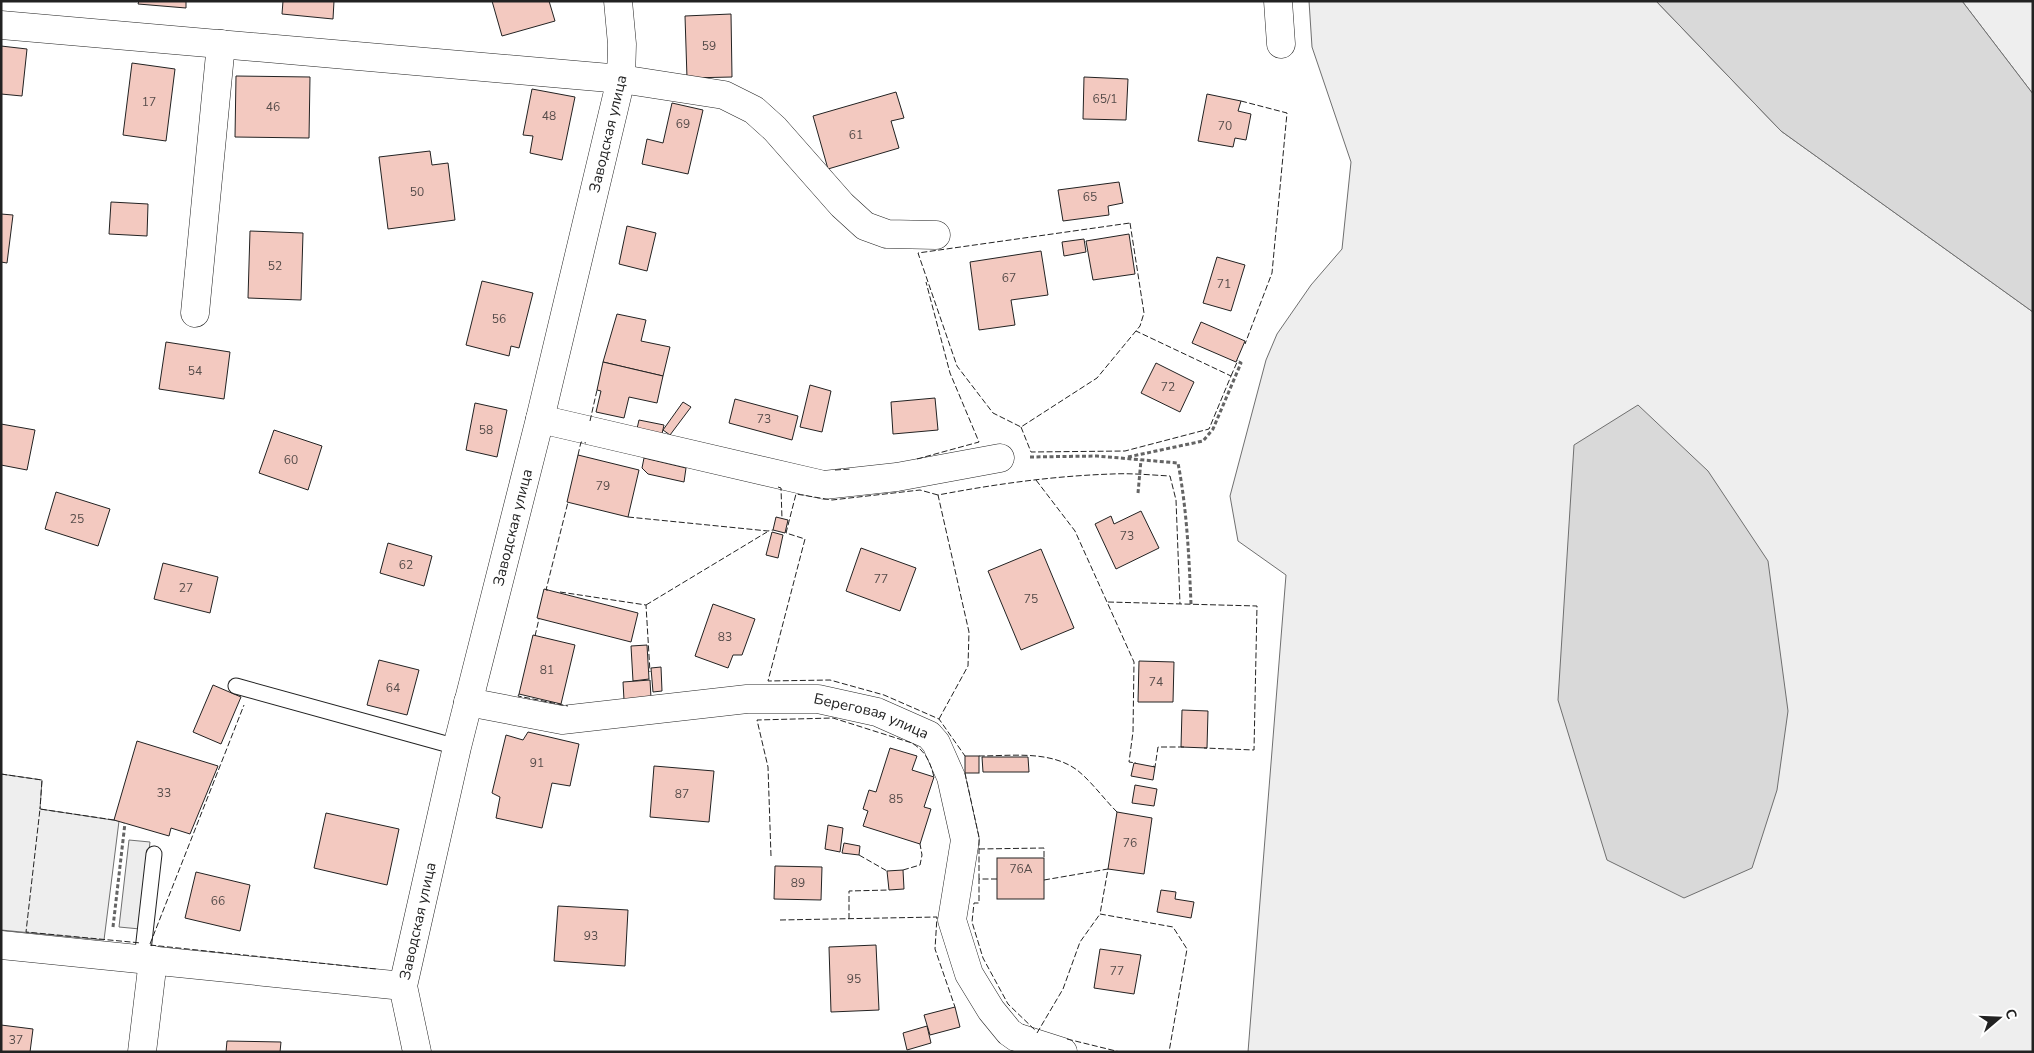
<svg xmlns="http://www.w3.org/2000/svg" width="2034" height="1053" font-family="'Nunito Sans',sans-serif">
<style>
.green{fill:#eee;stroke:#6f6f6f}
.parking{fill:#ededed;stroke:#6f6f6f}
.water{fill:#d9d9d9;stroke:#6f6f6f}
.building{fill:#f3c9c0;stroke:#222}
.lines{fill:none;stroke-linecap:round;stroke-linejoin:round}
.service-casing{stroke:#222;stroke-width:17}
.minor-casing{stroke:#222;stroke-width:29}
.tertiary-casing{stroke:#222;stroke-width:29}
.path{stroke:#646464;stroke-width:3;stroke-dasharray:4 2.5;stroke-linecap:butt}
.service{stroke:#fff;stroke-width:15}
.minor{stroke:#fff;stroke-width:28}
.tertiary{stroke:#fff;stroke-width:28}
.fence{stroke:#222;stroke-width:1;stroke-dasharray:6 2.5;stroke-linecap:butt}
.labels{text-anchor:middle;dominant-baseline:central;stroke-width:4;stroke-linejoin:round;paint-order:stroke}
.number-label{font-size:12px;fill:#564c4a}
.street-label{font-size:15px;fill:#222;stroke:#fff}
</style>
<rect width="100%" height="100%" fill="#fff"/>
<g class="green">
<polygon points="1309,1 1656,1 1781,131 2033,312 2033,1052 1248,1052 1286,575 1238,541 1230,496 1266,360 1277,334 1311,285 1342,249 1351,162 1312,47"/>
<polygon points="1962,1 2033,1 2033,94"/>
<polygon points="1,774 42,780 40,809 119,821 104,940 1,930"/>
</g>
<polygon class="parking" points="129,840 150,842 140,929 119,927"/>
<g class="water">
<polygon points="1656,1 1962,1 2033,94 2033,312 1781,131"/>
<polygon points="1638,405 1708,471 1768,561 1788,711 1777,790 1752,868 1684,898 1607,860 1558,700 1574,445"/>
</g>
<g class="building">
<polygon points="139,1 186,1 186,8 138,4"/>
<polygon points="283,1 334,1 333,19 282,14"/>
<polygon points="492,1 549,1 555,21 502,36"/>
<polygon points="731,14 732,77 687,78 685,16"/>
<polygon points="1,46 27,49 22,96 1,94"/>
<polygon points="132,63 175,69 166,141 123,135"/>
<polygon points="236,76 310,77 309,138 235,137"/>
<polygon points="1084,77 1128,79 1126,120 1083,119"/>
<polygon points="532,89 575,97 562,160 530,153 533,136 523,135"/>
<polygon points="896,92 904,118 891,121 899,148 828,169 813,116"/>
<polygon points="1207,94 1241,101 1238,111 1251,114 1246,140 1235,138 1233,147 1198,141"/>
<polygon points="672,103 703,110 688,174 642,164 647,139 663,143"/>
<polygon points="430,151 432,165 448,163 455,220 388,229 379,157"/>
<polygon points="1119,182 1123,203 1108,206 1109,215 1063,221 1058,190"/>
<polygon points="111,202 148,204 147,236 109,234"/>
<polygon points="1,214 13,215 7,263 1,262"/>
<polygon points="627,226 656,233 647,271 619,264"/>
<polygon points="250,231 303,233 301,300 248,298"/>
<polygon points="1129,234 1135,274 1093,280 1086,241"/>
<polygon points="1084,239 1086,252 1064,256 1062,242"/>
<polygon points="1041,251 1048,295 1011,300 1015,325 979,330 970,262"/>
<polygon points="1217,257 1245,265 1231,311 1203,303"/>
<polygon points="482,281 533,293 519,348 511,346 509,356 466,345"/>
<polygon points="617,314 646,320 641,341 670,347 663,376 603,362"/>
<polygon points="1201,322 1245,341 1236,362 1192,343"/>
<polygon points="166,342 230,352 224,399 159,389"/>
<polygon points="603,362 663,376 657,403 629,397 624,418 596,412 601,391 597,390"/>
<polygon points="1156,363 1194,382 1180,412 1141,393"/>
<polygon points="810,385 831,391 822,432 800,427"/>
<polygon points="935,398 938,430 893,434 891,402"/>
<polygon points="735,399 798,416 792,440 729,423"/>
<polygon points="683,402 691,407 670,435 663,430"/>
<polygon points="475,403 507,410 497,457 466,450"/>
<polygon points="639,420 664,425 661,438 636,433"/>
<polygon points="1,424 35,430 27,470 1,465"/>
<polygon points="274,430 322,446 308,490 259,473"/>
<polygon points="578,455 639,470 628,517 567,502"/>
<polygon points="644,458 686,468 684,482 648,474 642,468"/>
<polygon points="56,492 110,509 98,546 45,529"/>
<polygon points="1141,511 1159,548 1116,569 1095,524 1111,516 1114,524"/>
<polygon points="776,517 788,520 785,533 773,530"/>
<polygon points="772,532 783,535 778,558 766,555"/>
<polygon points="388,543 432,556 424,586 380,573"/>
<polygon points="861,548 916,568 900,611 846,591"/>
<polygon points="1041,549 1074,628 1021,650 988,571"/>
<polygon points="163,563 218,577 210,613 154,599"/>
<polygon points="544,589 638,613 631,642 537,618"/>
<polygon points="713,604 755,619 742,655 733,655 728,668 695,656"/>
<polygon points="533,635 575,645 561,704 519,694"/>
<polygon points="647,645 649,679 633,681 631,646"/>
<polygon points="379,660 419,670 407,715 367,705"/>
<polygon points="1139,661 1174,662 1173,702 1138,702"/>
<polygon points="661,667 662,691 653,692 651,668"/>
<polygon points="650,680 651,698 624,700 623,682"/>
<polygon points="213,685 241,697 221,744 193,732"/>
<polygon points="1182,710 1208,711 1207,748 1181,747"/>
<polygon points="528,732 579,744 570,786 552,783 542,828 496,818 500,797 492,793 506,735 523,740"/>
<polygon points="137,741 218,766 190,834 171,828 169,836 114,820"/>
<polygon points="890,748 917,756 912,770 934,777 924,807 931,809 920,844 863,826 868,811 863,809 869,790 876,792"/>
<rect x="965" y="756" width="14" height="17"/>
<polygon points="982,757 1028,757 1029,772 983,772"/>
<polygon points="1134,763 1155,767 1153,780 1131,776"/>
<polygon points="654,766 714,771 709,822 650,817"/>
<polygon points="1135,785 1157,789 1154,806 1132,803"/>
<polygon points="1117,812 1152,818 1144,874 1108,869"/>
<polygon points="326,813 399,829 387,885 314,868"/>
<polygon points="828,825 843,828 840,852 825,849"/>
<polygon points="844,843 860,846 859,855 842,853"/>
<rect x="997" y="858" width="47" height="41"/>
<polygon points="775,866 822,867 821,900 774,899"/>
<polygon points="903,870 904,889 889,890 887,871"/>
<polygon points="196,872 250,885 240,931 185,918"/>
<polygon points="1161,890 1176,892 1175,899 1194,902 1191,918 1157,912"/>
<polygon points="558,906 628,910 625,966 554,961"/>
<polygon points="876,945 879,1010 831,1012 829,947"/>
<polygon points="1100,949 1141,955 1134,994 1094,988"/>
<polygon points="955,1007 960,1027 930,1035 924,1015"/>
<polygon points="1,1025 33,1029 30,1052 1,1052"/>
<polygon points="927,1026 931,1043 907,1050 903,1033"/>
<polygon points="227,1041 281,1042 280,1052 226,1052"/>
</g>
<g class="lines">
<g class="service-casing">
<g id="service">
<polyline points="236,686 457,747"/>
<polyline points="142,959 154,854"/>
</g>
</g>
<g class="minor-casing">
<g id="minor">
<polyline points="1278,1 1281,44"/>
<polyline points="1,25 621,79 724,95 754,110 775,129 842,205 865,226 887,234 936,235"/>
<polyline points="195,313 221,44"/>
<polyline points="540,419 824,485 897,477 1000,458"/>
<path id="s1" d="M468,702L562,720L747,699H818L877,712L929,735L936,743L951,777L965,840L952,920L969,974L991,1010L1009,1032L1016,1037L1063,1052"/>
<polyline points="1,945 403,986"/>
<polyline points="142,1052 153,960"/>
</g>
</g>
<g class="tertiary-casing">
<g id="tertiary">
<path id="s2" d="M417,1052L403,986L457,747L540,419L621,79L622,44L618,1"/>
</g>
</g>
<g class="path">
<path d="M1030,457L1097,456L1178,463C1187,510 1189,557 1191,604"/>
<polyline points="1128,457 1203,441 1213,429 1241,363 1237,361"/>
<polyline points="1138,493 1141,460"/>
<polyline points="113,927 125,823"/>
</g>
<use href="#service" class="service"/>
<use href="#minor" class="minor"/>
<use href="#tertiary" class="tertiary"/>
<g class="fence">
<polyline points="1241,101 1287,113 1272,273 1245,344"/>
<polygon points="1130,223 1144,313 1140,326 1097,378 1021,427 993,413 957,366 918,253"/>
<polyline points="1231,376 1238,360"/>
<polyline points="590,421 597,390"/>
<polyline points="1021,427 1031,452 1125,451 1209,429 1231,376 1136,331"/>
<polyline points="578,455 581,442 586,443"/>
<polyline points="917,459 979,442 950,373 926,282"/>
<polyline points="835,470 851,469"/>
<polyline points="1036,480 1075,531 1134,662 1133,732 1129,762 1136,763"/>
<polyline points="778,487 781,488 782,519"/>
<polyline points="938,495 920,490 832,500 796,494 786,533 805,539 768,681 830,680 884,695 939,719 965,756"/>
<polyline points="628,517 768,531 773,530"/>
<polyline points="548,590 546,590 568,502"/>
<polyline points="560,592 646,605 650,672"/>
<polyline points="1108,602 1257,606 1254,750 1204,748"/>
<polyline points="646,605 767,532"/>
<polyline points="535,636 539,619"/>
<polyline points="519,694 518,696 568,706"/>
<path d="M939,719L968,666L969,632L938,495C996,484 1053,476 1112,474C1131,473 1151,475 1170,476L1176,500L1180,604"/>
<path d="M979,756C1010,756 1050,750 1077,770C1091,781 1104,799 1117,812"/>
<polyline points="1153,766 1155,767 1158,747 1184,747"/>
<polyline points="965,773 979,837 979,879"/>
<polyline points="1,774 42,780 40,809"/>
<polyline points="114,820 40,809 26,932 141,943"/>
<polyline points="979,849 1044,848 1044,858"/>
<polyline points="859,855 887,871"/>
<path d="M771,856L768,767L757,720L833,718L912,743C926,752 930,761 934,777"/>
<polyline points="903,870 920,865 922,855 920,844"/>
<polyline points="997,879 979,879 979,903 974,903 972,922 983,958 1008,1004 1036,1031"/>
<polyline points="1044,880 1108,869 1100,914 1173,927 1187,949 1169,1052"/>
<polyline points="849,919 849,891 889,890"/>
<polyline points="780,920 937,917 935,949 955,1007"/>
<polyline points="150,944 244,705"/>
<polyline points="150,945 376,969"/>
<polyline points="1037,1033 1063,989 1080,942 1100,914"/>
<polyline points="1067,1039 1120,1052"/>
</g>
</g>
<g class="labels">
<g class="number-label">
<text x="709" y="46">59</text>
<text x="1105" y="99">65/1</text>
<text x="149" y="102">17</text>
<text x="273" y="107">46</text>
<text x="549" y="116">48</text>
<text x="683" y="124">69</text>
<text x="1225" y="126">70</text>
<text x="856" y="135">61</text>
<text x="417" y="192">50</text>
<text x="1090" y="197">65</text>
<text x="275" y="266">52</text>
<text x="1009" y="278">67</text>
<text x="1224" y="284">71</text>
<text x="499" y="319">56</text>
<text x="195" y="371">54</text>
<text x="1168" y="387">72</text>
<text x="764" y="419">73</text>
<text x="486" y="430">58</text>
<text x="291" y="460">60</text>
<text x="603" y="486">79</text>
<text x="77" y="519">25</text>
<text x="1127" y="536">73</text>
<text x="406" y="565">62</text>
<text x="881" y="579">77</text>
<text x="186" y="588">27</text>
<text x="1031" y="599">75</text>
<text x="725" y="637">83</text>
<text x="547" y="670">81</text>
<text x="1156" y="682">74</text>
<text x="393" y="688">64</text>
<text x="537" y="763">91</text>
<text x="164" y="793">33</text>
<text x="682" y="794">87</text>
<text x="896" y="799">85</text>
<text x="1130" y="843">76</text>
<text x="1021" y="869">76А</text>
<text x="798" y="883">89</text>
<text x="218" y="901">66</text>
<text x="591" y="936">93</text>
<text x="1117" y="971">77</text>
<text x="854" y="979">95</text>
<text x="16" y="1040">37</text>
</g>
<g class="street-label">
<text stroke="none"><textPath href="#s2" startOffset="944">Заводская улица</textPath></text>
<text stroke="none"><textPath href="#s2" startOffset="539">Заводская улица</textPath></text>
<text stroke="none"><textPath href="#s1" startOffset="409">Береговая улица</textPath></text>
<text stroke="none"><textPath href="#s2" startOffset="134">Заводская улица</textPath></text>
</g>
</g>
<rect width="2034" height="1053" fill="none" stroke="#222222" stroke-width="5"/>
<g transform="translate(1999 1018) rotate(71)" stroke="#ffffff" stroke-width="4" paint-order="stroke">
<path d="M0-4L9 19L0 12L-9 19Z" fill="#222222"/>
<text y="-8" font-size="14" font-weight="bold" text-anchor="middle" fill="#222222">С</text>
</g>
</svg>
